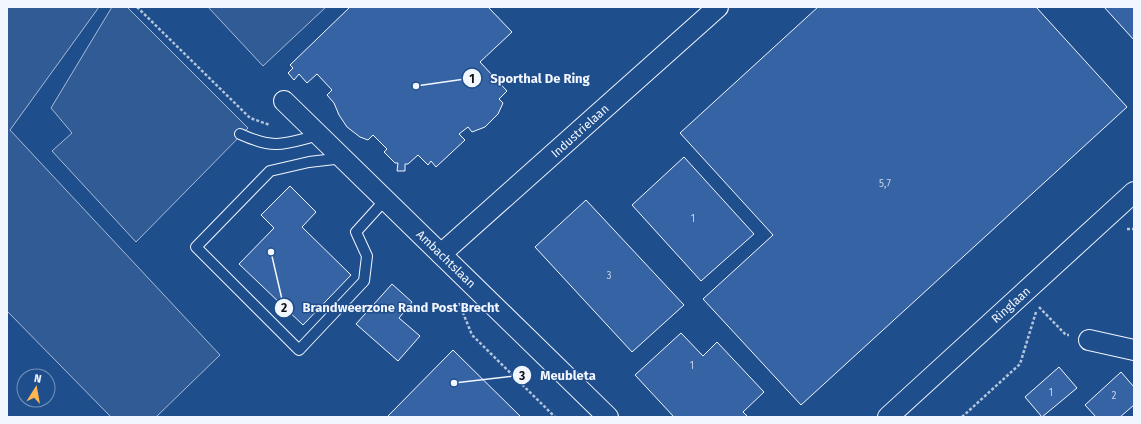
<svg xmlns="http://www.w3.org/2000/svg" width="1141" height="424" font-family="'Fira Sans',sans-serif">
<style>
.built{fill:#305b95;stroke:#a8bbd7}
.building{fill:#3563a3;stroke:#f2f6ff}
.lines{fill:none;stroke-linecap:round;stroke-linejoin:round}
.service-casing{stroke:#f2f6ff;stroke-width:12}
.minor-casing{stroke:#f2f6ff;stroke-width:22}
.path{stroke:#b3c4dc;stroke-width:2.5;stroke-dasharray:3 2;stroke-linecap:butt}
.service{stroke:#1f4e8c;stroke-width:10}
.minor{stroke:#1f4e8c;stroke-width:20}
.labels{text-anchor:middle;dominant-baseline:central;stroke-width:3;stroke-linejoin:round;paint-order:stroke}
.number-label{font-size:10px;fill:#c3d1e8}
.street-label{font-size:12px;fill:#f2f6ff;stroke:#1f4e8c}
.leader{fill:none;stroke:#f2f6ff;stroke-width:1.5}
.callout-dot{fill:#f2f6ff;stroke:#1f4e8c;stroke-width:1.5}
.mark-label{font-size:12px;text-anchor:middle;font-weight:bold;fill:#111}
.callout-label{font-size:13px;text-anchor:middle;font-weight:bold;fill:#f2f6ff;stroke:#1f4e8c;stroke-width:3;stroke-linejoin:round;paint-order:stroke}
</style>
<rect width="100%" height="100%" fill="#1f4e8c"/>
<g class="built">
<polygon points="7,7 99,7 10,130 220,355 156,417 111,417 7,311"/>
<polygon points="112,7 127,7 248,128 136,242 52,151 72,133 51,108"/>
<polygon points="208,7 326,7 263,66"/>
</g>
<g class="building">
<polygon points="350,7 488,7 512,32 480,62 507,91 499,99 503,103 498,114 485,127 472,132 468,127 459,134 465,140 436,167 431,161 428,165 418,155 408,164 405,164 405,171 397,171 398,163 395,163 384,152 387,149 373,135 368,140 360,137 347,127 339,115 334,103 327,95 332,90 317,74 307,83 299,74 294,80 288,73 293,68 290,65"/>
<polygon points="818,7 1036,7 1127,107 801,405 703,299 773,235 680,133"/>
<polygon points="1104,7 1134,7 1134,40"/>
<polygon points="684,157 754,234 701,281 632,205"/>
<polygon points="290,186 316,212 302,227 351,275 303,325 239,264 274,228 261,215"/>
<polygon points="586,200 684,305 632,352 535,247"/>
<polygon points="392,284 412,302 399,318 420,336 398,361 356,324"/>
<polygon points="681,333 703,356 717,342 764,392 743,412 748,417 674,417 635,375"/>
<polygon points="453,350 521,417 387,417"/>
<polygon points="1059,367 1077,388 1042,417 1025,397"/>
<polygon points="1121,372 1134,387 1134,405 1120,417 1096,417 1085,405"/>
</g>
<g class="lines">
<g class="service-casing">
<g id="service">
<path d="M240,134C275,150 284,144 319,135"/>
<polyline points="343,158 309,162 270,171 196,247 299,350 364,281 367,256 356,232 385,200"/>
</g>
</g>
<g class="minor-casing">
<g id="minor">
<polyline points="284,101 608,417"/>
<polyline points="441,254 718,7"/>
<polyline points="1089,340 1134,350"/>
<polyline points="888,417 1134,192"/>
</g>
</g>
<g class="path">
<polyline points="137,7 250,118 270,125"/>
<polyline points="1127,229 1134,229"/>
<polyline points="459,303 472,335 555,417"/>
<polyline points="1039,307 1066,335 1069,335"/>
<polyline points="962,417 1020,364 1036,312"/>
</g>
<use href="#service" class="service"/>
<use href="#minor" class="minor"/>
</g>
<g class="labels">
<g class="number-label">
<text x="885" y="184">5,7</text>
<text x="693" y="219">1</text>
<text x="609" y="276">3</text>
<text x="692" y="366">1</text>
<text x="1051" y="393">1</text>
<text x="1114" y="396">2</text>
</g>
<g class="street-label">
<text transform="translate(580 131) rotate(-42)">Industrielaan</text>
<text transform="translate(446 259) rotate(44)">Ambachtslaan</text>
<text transform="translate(1011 305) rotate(-42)">Ringlaan</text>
</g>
</g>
<path class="leader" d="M416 86L472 78M271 252L284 308M454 383L522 375"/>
<g class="callout-dot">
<circle cx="416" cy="86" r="4"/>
<circle cx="271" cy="252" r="4"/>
<circle cx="454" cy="383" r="4"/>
<circle cx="472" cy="78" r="10"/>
<circle cx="284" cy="308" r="10"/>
<circle cx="522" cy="375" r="10"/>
</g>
<g class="mark-label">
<text x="472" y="83">1</text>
<text x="284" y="312">2</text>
<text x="522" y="380">3</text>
</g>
<g class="callout-label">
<text x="540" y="83">Sporthal De Ring</text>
<text x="401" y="312">Brandweerzone Rand Post Brecht</text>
<text x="568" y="380">Meubleta</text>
</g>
<rect width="1141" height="424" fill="none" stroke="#f2f6ff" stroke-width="16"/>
<g transform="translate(36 388) rotate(11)"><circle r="19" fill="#1f4e8c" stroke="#7391ba"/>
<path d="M0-3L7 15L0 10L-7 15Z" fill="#ffb74d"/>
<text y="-6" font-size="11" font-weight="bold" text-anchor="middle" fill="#f2f6ff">N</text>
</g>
</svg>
